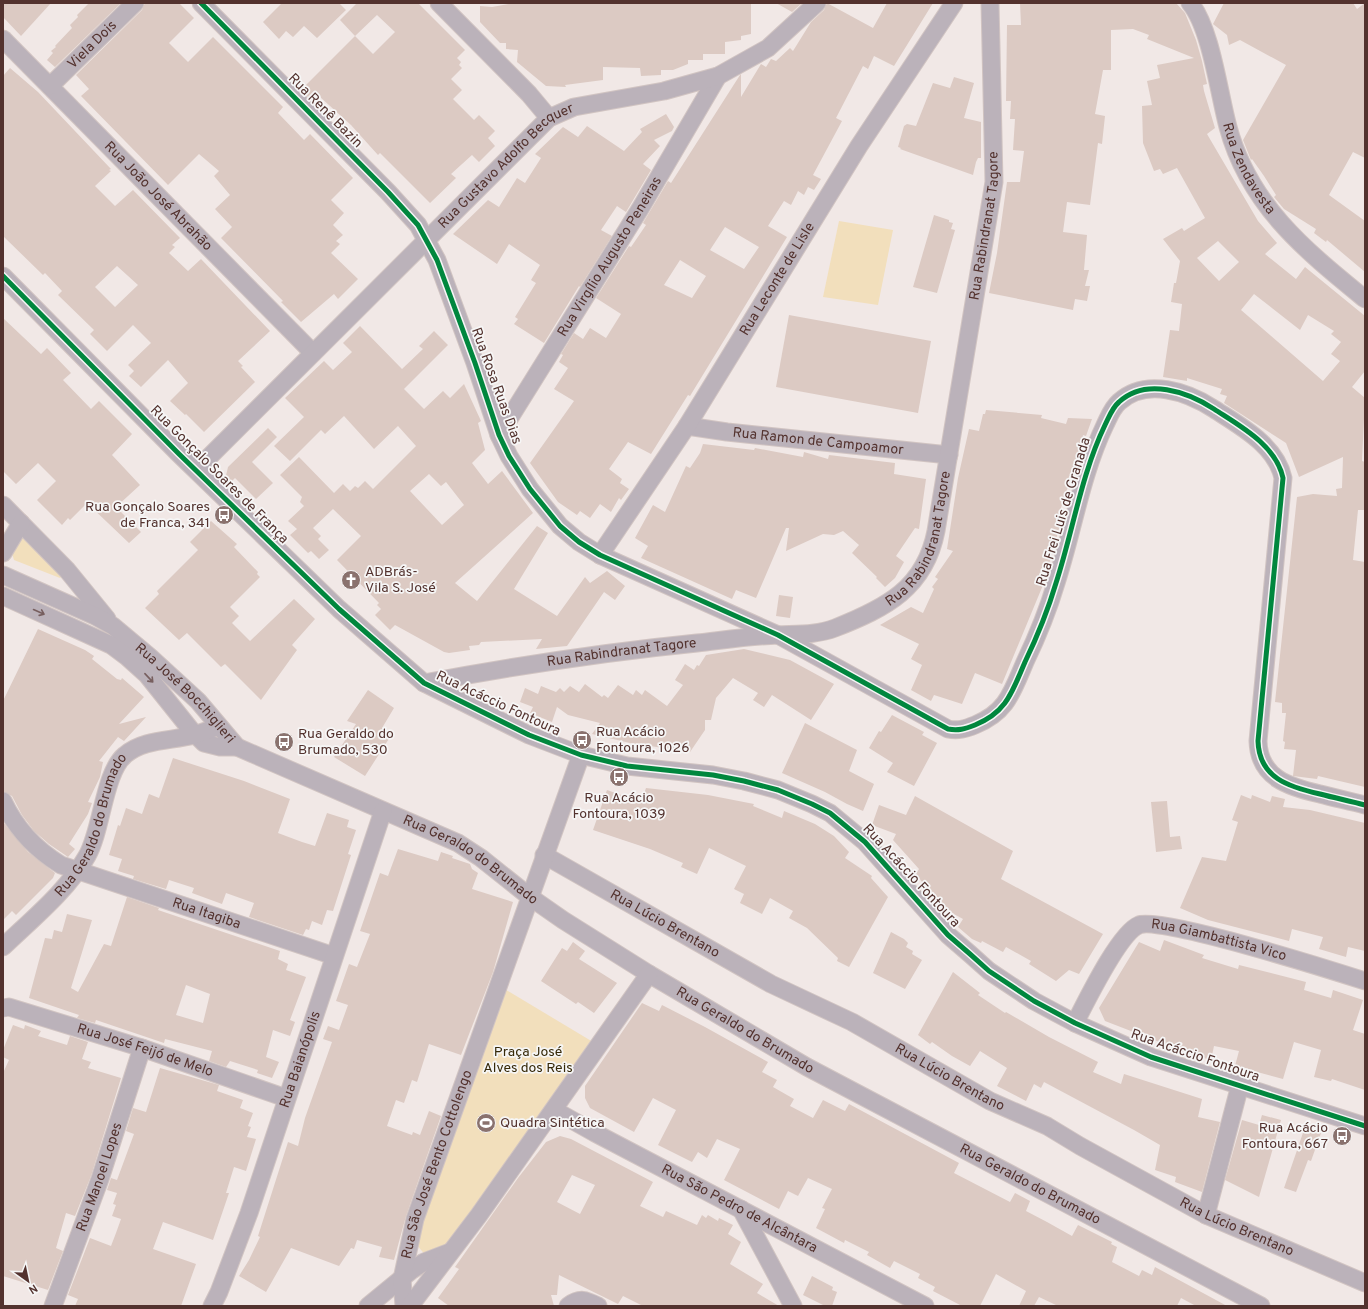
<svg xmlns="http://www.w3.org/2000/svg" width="1368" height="1309" font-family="Overpass,sans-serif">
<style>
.green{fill:#f2dfbc}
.building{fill:#dccac3;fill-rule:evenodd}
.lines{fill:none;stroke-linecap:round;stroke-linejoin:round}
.minor-casing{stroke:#d1c4c2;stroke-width:19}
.minor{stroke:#bbb2ba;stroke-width:17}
.cycleway-casing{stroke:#f6f6f6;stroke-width:8}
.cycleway{stroke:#00873e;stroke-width:5}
.oneway{stroke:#775f5f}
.labels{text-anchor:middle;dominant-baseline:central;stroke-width:3.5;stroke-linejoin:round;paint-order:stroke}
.street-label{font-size:14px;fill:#53322e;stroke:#f6f6f6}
.poi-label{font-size:14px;fill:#53322e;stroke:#f6f6f6;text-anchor:start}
.park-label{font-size:14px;fill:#362908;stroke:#f6f6f6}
</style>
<rect width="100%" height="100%" fill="#f1e8e6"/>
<g class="green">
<polygon points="839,221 893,230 878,305 823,297"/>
<polygon points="24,537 62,576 60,578 14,560 11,550 21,538"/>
<polygon points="503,988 598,1045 454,1246 426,1256 417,1245 416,1219"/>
</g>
<g class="building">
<polygon points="3,3 51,3 21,36 3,17"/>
<polygon points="89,3 121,3 55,67 47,60 53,53 51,51 56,47 55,46 72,28 70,25 78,17 77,15"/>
<polygon points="145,3 179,3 194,18 169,43 188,62 213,37 283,107 278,113 304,140 310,134 353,178 331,200 344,213 333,225 343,235 336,241 340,244 331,253 358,279 338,299 334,294 301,322 281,302 283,301 221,238 232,227 215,209 230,195 214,176 219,171 199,154 168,185 81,96 89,89 76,75 142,10"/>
<polygon points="282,3 339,3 346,10 317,38 304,26 293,37 286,31 279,39 263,22"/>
<path d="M357,3H418L465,50L457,58L461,62L459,65L462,68L451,79L462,90L453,99L474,120L479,115L495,131L488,138L495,146L479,162L472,155L451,174L456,178L430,203L380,153L378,155L351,125L319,96L313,102L301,90L355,36L340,20ZM377,15L395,32L373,54L355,36Z"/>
<polygon points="515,3 751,3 751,34 741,36 741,40 725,42 725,54 703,54 703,60 688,60 688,64 673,70 661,70 661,75 641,76 640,68 603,67 603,80 565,85 566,87 546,86 517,62 518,50 506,49 506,43 500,43 480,22 480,6 492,7"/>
<polygon points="776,3 802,3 792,12"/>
<path d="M827,3L873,28L887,3H933L894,66L874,56L868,69L863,66L836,118L842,121L813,175L821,179L814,190L808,187L804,195L798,191L791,205L784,201L768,226L787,237L690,396L688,395L651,454L628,442L609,469L622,479L620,483L629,489L621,500L619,498L611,512L600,504L590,518L580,511L577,515L558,502L530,463L574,401L554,389L568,368L559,362L563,355L561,354L574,333L583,339L590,328L606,338L621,314L596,298L629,246L631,247L646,225L643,223L668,181L671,183L740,75L741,74V97L761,64L766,67L771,59L776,61L790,48L793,51L811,22L824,10ZM725,227L759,247L744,269L710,250ZM680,260L706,276L692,298L664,285Z"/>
<path d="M1020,3H1176L1185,13L1196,40L1202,61L1207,84L1203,85L1204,91L1215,128L1207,134L1258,221L1277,243L1265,254L1296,279L1305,267L1365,316V371L1352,387L1365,398L1362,461L1365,462V510H1358L1353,560L1365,562V787L1318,776L1317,779L1293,776L1296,750L1284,749L1285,742L1283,741L1286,713H1282V703L1275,702L1297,497L1313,494L1337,496L1336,489L1342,488L1343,457L1299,477L1286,443L1224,403L1227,396L1220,394L1222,389L1187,378V381L1163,377L1170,330L1179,331L1182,304L1171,302L1174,283H1176L1180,261L1163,239L1182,228L1184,231L1205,218L1177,168L1163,174L1160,169L1154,171L1143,143L1142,106L1152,105L1147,81L1160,78L1157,65L1194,58L1147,39L1149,35L1133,29L1111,30V70H1103L1095,114L1105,116L1102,144L1098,143L1090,205L1067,202L1063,232L1087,235L1084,270H1089L1085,286H1090L1087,301L1075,299L1073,310L989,293L997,253L1007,182H1020L1024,151L1013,150L1015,119H1010L1011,101H1006L1007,25H1021ZM1218,241L1239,262L1219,281L1197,258ZM1254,294L1300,330L1308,315L1334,331L1331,334L1341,342L1331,354L1340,361L1323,381L1241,310Z"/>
<polygon points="1224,3 1353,3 1357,9 1365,3 1365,158 1353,152 1329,195 1365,221 1365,272 1327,240 1326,242 1314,233 1316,229 1284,209 1274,197 1276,195 1264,176 1252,159 1251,160 1243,140 1286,65 1240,40 1229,45 1227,35 1213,24"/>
<path d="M10,68L38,92L111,169L109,170L111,171L95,186L115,206L133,190L180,238L172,245L175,247L169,253L188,271L201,259L270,331L238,361L243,366L241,367L255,382L204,432L186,414L185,415L170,401L188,383L168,360L141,387L129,376L134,371L128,365L151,343L133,325L107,351L90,334L94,330L58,295L62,291L45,273L43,275L3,236V76ZM117,266L138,285L115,307L95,287Z"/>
<polygon points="954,77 974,83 964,118 981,122 981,158 978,158 976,162 973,175 900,149 901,148 898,147 904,126 907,124 916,126 933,83 950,88"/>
<polygon points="666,114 674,127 672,131 654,140 660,146 643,164 651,170 626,212 617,206 601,230 612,236 580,287 579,286 544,343 514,324 518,319 515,317 536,283 531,280 540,265 509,244 497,264 453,234 488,200 499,207 517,178 525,183 541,158 535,154 563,127 578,137 587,126 624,151 642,132 640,129"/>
<polygon points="934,215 949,220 949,222 953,223 951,229 955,230 937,293 913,287"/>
<polygon points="789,315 931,341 918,413 776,387"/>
<polygon points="3,318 41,354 47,348 71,373 63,380 91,409 99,401 132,434 112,455 140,485 116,507 141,532 129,543 87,503 70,520 68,518 62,525 37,500 56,481 38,463 16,484 3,471"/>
<path d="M360,326L402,369L423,349L419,346L434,331L448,345L404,389L424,409L443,391L450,398L464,384L481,421L478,423L485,450L472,463L488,484L502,471L533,513L455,583L477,601L537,526L548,533L514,589L557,616L585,577L590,583L607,571L625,586L615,600L604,592L567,646L536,649L542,639L481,642L479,645L469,646L470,650L449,653L444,652L395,625L390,630L375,615L381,609L377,605L379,603L337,560L361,536L333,509L313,528L321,536L318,539L329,550L319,559L311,551L308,553L290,535L297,529L288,521L304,506L300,502L302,497L280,475L299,457L334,493L343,484L350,491L355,486L358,488L365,481L373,489L416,446L398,426L374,449L344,416L325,434L321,430L290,461L274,446L304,417L285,398L324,361L333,370L352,352L343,343ZM429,474L441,486L446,482L464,505L442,525L410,491Z"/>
<polygon points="986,410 1042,415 1041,418 1066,424 1068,418 1092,419 1086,436 1083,435 1080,450 1056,523 1060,525 1043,585 1002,684 975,673 962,704 934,695 931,701 911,690 922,665 911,659 919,644 880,625 911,607 923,613 934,589 932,587 938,579 935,577 953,551 947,549 958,478 969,429 979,431 983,414 985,414"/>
<polygon points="268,428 277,437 252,462 273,483 256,499 235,478 227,486 224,484 228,467"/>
<polygon points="703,444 754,450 755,448 803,457 804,452 828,459 829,455 895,463 894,474 926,479 919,529 915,528 896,556 904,562 895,578 885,587 876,578 877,577 852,553 859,545 843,531 834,535 823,534 786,551 789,528 786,528 756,598 736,590 732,599 641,558 648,546 635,538 653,505 665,512 686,466 690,468 700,453"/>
<polygon points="211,521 237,544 234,547 258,572 257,574 260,577 230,607 239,616 232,623 250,641 294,599 315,619 292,645 297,650 261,700 225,664 221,667 187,633 179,640 145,608 159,594 157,591 198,550 190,542"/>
<polygon points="779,595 793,597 790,618 776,616"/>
<polygon points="38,629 85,650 94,656 92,659 117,679 121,680 122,678 144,697 119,724 146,717 124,741 118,737 99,761 103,762 100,777 88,802 92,803 88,814 69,844 75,849 68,857 49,844 34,831 22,815 12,796 3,791 3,701"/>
<polygon points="744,649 790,660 834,684 811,720 772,695 764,707 753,700 758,693 733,678 716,698 711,720 705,720 705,730 690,752 630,743 592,734 600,723 568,715 557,707 552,722 530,713 533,707 520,702 525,688 538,694 541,686 556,692 560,688 564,692 570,686 579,692 585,684 602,697 604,695 608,698 618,685 633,695 636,690 642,695 645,690 667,706 683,685 675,680 685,664 694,670 697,665 699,666 706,655"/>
<polygon points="368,690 394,708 382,728 392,734 365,776 334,757 356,724 347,721"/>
<polygon points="892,715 924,732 922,735 937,743 914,786 887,772 893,763 869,748 879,731 881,732"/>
<polygon points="805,723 857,750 849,771 874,784 863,811 847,804 825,792 782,773"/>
<polygon points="173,758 244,781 290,799 278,833 302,842 315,846 327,813 349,820 347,827 356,830 348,854 351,855 333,911 327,910 322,925 312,921 309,930 306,929 303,935 249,917 254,903 226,893 222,904 192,893 194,888 169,880 166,889 133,879 134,876 118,871 122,859 109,855 118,825 120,826 126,808 142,814 149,794 159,798"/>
<polygon points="646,788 708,795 754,804 753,806 782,818 784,811 815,824 834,836 849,852 845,858 872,876 871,878 888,897 849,967 837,961 838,958 807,928 789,918 793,911 770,898 762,914 740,903 744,894 734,889 746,866 709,848 697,874 681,867 683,863 650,849 593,830 607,790 641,802"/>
<polygon points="1241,795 1251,799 1252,795 1270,802 1272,796 1285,799 1283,807 1310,810 1365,823 1365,951 1348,947 1346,957 1319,949 1323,937 1292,929 1289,941 1208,920 1180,908 1202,857 1226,861 1238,822 1232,820"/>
<polygon points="915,796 1013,851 1001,879 1103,934 1079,974 1069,970 1056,981 1029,964 1031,961 1006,947 1003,952 982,941 981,943 972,939 958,927 963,919 941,907 916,874 919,869 893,840 896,834 872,825 879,805 906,815"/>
<polygon points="1167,801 1170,837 1180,836 1182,849 1156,852 1151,802"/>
<polygon points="3,822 28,852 55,873 53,878 16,915 12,911 3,920"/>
<polygon points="398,849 438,861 441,852 453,856 452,858 470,864 472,869 478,873 472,889 513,902 493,972 461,1055 429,1044 417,1082 412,1080 404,1103 396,1100 387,1126 412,1135 413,1132 420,1135 429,1111 441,1116 406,1216 394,1260 379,1257 382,1247 357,1240 354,1249 351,1248 339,1266 291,1248 266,1292 239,1276 249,1260 260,1237 258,1236 288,1142 298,1146 305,1118 332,1042 323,1039 328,1026 339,1030 348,1005 336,1001 349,964 357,967 370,934 360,931 380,873 388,876"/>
<path d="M127,897L159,908L158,910L280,951L278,959L288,964L286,970L306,977L290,1020L295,1022L290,1036L273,1030L266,1057L279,1062L272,1078L257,1073L258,1070L230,1061L226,1067L209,1061L212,1051L165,1039L164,1043L96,1020L95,1023L77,1018L79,1015L29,998L45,938L52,939L54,930L62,932L67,914L92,920L71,988L78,992L104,944L111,946ZM186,985L210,994L203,1023L176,1015Z"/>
<polygon points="891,932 904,939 908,943 906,947 913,951 912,954 922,960 905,989 873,973"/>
<polygon points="1164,940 1204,955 1202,958 1238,969 1239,965 1306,982 1304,990 1331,998 1333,990 1363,1000 1353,1030 1365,1034 1365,1090 1332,1079 1331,1081 1314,1077 1321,1050 1294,1042 1283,1079 1235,1066 1239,1051 1214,1046 1211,1060 1160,1046 1162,1043 1105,1021 1099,1008 1139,942 1160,951"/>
<polygon points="573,942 585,951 579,959 617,983 594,1013 578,1002 576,1004 541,981 562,948 567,951"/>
<polygon points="953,972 980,993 978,995 1005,1013 1006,1012 1049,1037 1098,1062 1093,1072 1121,1084 1124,1074 1202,1099 1198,1117 1220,1122 1202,1192 1175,1182 1176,1177 1155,1170 1160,1145 1134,1130 1044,1082 1041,1088 1034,1084 1026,1101 997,1086 1007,1068 980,1051 970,1066 952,1056 932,1042 930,1044 918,1035"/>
<polygon points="642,1003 659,1011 662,1005 705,1027 768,1062 762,1072 777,1080 773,1087 794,1099 790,1106 813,1118 823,1100 845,1111 849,1104 959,1163 954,1173 1010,1202 1015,1193 1030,1201 1026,1211 1047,1222 1072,1236 1078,1225 1112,1242 1111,1244 1117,1247 1112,1262 1139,1276 1142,1270 1152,1275 1155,1267 1227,1306 1196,1306 1181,1298 1177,1306 1058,1306 1039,1297 1034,1306 1019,1306 1026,1291 996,1274 980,1306 962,1306 933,1291 935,1287 918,1278 920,1274 894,1261 890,1268 867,1255 869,1252 845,1240 844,1243 816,1228 825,1209 822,1208 832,1189 808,1178 798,1196 788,1191 779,1209 724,1180 740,1149 717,1139 707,1158 698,1152 692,1162 658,1145 676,1110 653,1098 634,1132 590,1108 585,1098 585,1086"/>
<polygon points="13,1025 24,1029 25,1025 41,1031 38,1036 67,1045 70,1036 88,1042 82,1059 91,1062 88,1068 121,1078 91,1176 75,1216 66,1213 56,1248 63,1251 48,1290 3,1276 3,1073 9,1060 3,1057 3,1050"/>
<polygon points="160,1068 219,1085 217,1091 243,1100 240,1108 253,1113 248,1126 251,1127 247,1137 256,1139 246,1171 234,1167 226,1193 229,1193 213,1240 163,1222 153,1249 196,1264 181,1306 75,1306 78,1299 68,1295 90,1238 111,1246 116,1233 121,1219 112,1216 116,1205 113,1204 117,1193 107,1190 111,1178 117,1180 134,1134 126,1131 133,1108 146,1112"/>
<polygon points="1262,1115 1281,1120 1259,1197 1225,1180 1242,1120 1259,1125"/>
<polygon points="1305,1127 1321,1133 1311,1161 1308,1160 1296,1192 1284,1188"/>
<path d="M560,1136L571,1139L653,1182L640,1206L663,1217L666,1211L697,1225L702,1215L706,1218L708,1215L718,1221L719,1218L733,1225L728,1234L741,1242L730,1264L763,1284L757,1293L779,1306H643L623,1296L618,1304L559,1275L557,1295H551L554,1306H449L438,1298L459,1269L455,1267L518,1178L546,1142ZM572,1175L595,1185L580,1214L557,1202Z"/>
<polygon points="812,1276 833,1287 832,1290 837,1292 832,1306 825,1306 803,1295"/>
</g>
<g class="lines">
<g class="minor-casing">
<g id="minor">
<path d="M201,3L388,192L418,225L437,260L475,363L499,435L509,456L530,489L560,526L579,542L600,555L778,635L948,729C958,731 965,729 975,725C1007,712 1012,692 1025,662C1037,637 1048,610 1056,583C1073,531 1081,475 1105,425C1109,417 1112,408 1119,402C1146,377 1188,392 1214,409C1240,426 1276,445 1283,478L1258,741C1259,778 1289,787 1320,794C1335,798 1350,801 1365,805"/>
<polyline points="439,3 529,94 549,118"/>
<path id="s1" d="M1190,3C1211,28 1219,94 1228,127C1249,205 1305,250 1365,299"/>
<path id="s2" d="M3,39L313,353"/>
<path id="s3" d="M50,86L135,3"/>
<polyline points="3,276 179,454 339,609 424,683 529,735 581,755 627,766 713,775 744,781 778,790 812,804 830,813 865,842 948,935 970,954 989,971 1034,1001 1075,1023 1151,1057 1365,1126"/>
<path id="s4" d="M687,426L727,432L949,455"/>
<path id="s5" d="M499,435L640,209L718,76"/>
<path id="s6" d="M196,470L549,118L574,107L664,91L718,76L768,48L817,3"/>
<polyline points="3,505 67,570 107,619"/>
<polyline points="3,553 21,523"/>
<path id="s7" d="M600,555L687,426L859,146L954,3"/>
<path id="s8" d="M3,575L95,616L113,626L150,657L198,701L237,747"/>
<path id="s9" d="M3,596L111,645L127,657L147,675L191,730L204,743L220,747H237L458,843L481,858L530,897L563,920L649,974L807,1067L1261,1306"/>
<path id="s10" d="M424,683C515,666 606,652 697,643C724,640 751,636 778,635C797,634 817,635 835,628C886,608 925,588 936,531L994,182L990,3"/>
<path id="s11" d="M3,801C16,829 35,849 61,865L334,956"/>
<path id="s12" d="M544,855L771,984L852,1022L990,1101L1047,1126L1080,1146L1206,1215L1365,1283"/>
<path id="s13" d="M3,947C31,920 68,890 87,856C102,830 104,772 125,755C143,739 171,741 194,735C202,733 211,729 219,726"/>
<path id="s14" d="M3,1008L9,1007L142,1048L286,1098"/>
<path id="s15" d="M1075,1023C1086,1002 1119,933 1139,925C1160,916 1334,971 1365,981"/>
<path id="s16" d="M554,1110L595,1133L925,1306"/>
<polyline points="741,1209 793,1306"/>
<polyline points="1206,1215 1240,1085"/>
<path id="s17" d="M53,1306L100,1179L142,1048"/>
<path id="s18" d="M212,1306L219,1292L249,1213L383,811"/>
<polyline points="368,1306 412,1270 424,1262 450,1252"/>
<path id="s19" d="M404,1306L402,1279L415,1219L581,755"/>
<polyline points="410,1306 479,1215 649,974"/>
<path d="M568,1306C580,1297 586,1300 598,1306"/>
</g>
</g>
<use href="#minor" class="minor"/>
<g class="cycleway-casing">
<g id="cycleway">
<path d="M201,3L388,192L418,225L437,260L475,363L499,435L509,456L530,489L560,526L579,542L600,555L778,635L948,729C958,731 965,729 975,725C1007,712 1012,692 1025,662C1037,637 1048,610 1056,583C1073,531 1081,475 1105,425C1109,417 1112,408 1119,402C1146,377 1188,392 1214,409C1240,426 1276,445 1283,478L1258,741C1259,778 1289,787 1320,794C1335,798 1350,801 1365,805"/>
<polyline points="3,276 179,454 339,609 424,683 529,735 581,755 627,766 713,775 744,781 778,790 812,804 830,813 865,842 948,935 970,954 989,971 1034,1001 1075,1023 1151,1057 1365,1126"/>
</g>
</g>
<use href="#cycleway" class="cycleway"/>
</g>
<defs><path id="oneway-shaft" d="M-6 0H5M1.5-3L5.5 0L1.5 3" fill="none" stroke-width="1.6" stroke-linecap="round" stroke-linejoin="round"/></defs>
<g class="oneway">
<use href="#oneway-shaft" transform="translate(39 612) rotate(24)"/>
<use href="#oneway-shaft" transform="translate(149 678) rotate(47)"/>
</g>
<defs>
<g id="bus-disc" transform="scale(1)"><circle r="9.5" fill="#8a726e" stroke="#f6f6f6"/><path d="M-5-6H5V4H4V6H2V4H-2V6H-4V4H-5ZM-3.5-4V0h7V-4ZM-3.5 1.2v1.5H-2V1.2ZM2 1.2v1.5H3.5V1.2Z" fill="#fff"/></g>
<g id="church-disc" transform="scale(1)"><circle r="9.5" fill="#8a726e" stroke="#f6f6f6"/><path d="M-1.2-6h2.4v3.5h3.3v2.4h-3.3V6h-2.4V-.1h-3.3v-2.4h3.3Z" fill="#fff"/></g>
<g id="stadium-disc" transform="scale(1)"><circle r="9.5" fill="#8a726e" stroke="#f6f6f6"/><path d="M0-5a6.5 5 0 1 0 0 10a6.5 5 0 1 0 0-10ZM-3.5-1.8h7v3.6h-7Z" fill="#fff"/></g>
</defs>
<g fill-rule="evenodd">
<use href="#bus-disc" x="224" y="515"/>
<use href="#church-disc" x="351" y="580"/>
<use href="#bus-disc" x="582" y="740"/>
<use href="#bus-disc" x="284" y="742"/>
<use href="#bus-disc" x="619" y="777"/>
<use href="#stadium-disc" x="486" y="1123"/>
<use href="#bus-disc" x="1342" y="1136"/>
</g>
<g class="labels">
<g class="street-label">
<text stroke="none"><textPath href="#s3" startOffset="59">Viela Dois</textPath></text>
<text transform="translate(325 111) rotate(45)">Rua Renê Bazin</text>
<text stroke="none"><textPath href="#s6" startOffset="435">Rua Gustavo Adolfo Becquer</textPath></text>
<text stroke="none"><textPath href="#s1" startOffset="177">Rua Zendavesta</textPath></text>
<text stroke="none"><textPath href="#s2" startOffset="221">Rua João José Abrahão</textPath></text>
<text stroke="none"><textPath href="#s10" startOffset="872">Rua Rabindranat Tagore</textPath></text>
<text stroke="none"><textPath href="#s5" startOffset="210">Rua Virgílio Augusto Peneiras</textPath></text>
<text stroke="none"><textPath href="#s7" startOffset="328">Rua Leconte de Lisle</textPath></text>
<text transform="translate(496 386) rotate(70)">Rua Rosa Ruas Dias</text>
<text stroke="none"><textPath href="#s4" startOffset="132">Rua Ramon de Campoamor</textPath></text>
<text transform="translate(219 475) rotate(45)">Rua Gonçalo Soares de França</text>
<text transform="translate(1064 512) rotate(-73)">Rua Frei Luis de Granada</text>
<text stroke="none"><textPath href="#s10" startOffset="548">Rua Rabindranat Tagore</textPath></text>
<text stroke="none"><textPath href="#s10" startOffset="200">Rua Rabindranat Tagore</textPath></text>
<text stroke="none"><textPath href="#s8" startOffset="220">Rua José Bocchiglieri</textPath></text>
<text transform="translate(498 704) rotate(25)">Rua Acáccio Fontoura</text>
<text stroke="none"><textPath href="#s13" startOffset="154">Rua Geraldo do Brumado</textPath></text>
<text stroke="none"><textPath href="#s9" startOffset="548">Rua Geraldo do Brumado</textPath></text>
<text transform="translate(911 876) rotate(47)">Rua Acáccio Fontoura</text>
<text stroke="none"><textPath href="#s11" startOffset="241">Rua Itagiba</textPath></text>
<text stroke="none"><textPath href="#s12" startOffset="139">Rua Lúcio Brentano</textPath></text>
<text stroke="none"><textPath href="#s15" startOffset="200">Rua Giambattista Vico</textPath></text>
<text stroke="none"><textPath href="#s9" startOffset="872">Rua Geraldo do Brumado</textPath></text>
<text stroke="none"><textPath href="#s14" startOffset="149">Rua José Feijó de Melo</textPath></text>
<text transform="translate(1195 1056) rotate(19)">Rua Acáccio Fontoura</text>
<text stroke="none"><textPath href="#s18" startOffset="262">Rua Baianópolis</textPath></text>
<text stroke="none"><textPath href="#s12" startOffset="463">Rua Lúcio Brentano</textPath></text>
<text stroke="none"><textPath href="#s19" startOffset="147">Rua São José Bento Cottolengo</textPath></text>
<text stroke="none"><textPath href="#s17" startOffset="137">Rua Manoel Lopes</textPath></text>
<text stroke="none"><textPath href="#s9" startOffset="1196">Rua Geraldo do Brumado</textPath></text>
<text stroke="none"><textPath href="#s16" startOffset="210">Rua São Pedro de Alcântara</textPath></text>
<text stroke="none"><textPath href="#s12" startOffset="787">Rua Lúcio Brentano</textPath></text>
</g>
<g class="poi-label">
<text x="210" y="507" text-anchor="end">Rua Gonçalo Soares<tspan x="210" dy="16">de Franca, 341</tspan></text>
<text x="365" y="572">ADBrás-<tspan x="365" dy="16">Vila S. José</tspan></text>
<text x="596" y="732">Rua Acácio<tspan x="596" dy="16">Fontoura, 1026</tspan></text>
<text x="298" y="734">Rua Geraldo do<tspan x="298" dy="16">Brumado, 530</tspan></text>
<text x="619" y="798" text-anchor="middle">Rua Acácio<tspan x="619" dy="16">Fontoura, 1039</tspan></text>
<text x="500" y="1123">Quadra Sintética</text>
<text x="1328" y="1128" text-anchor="end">Rua Acácio<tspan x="1328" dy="16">Fontoura, 667</tspan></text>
</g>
<g class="park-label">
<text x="528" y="1052">Praça José<tspan x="528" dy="16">Alves dos Reis</tspan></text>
</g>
</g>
<rect width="1368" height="1309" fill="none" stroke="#53322e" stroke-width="8"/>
<g transform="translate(28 1281) rotate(147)" stroke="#f6f6f6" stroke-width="3" paint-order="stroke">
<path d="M0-3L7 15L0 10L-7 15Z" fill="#53322e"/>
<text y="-6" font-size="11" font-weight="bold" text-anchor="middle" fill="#53322e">N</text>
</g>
</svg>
